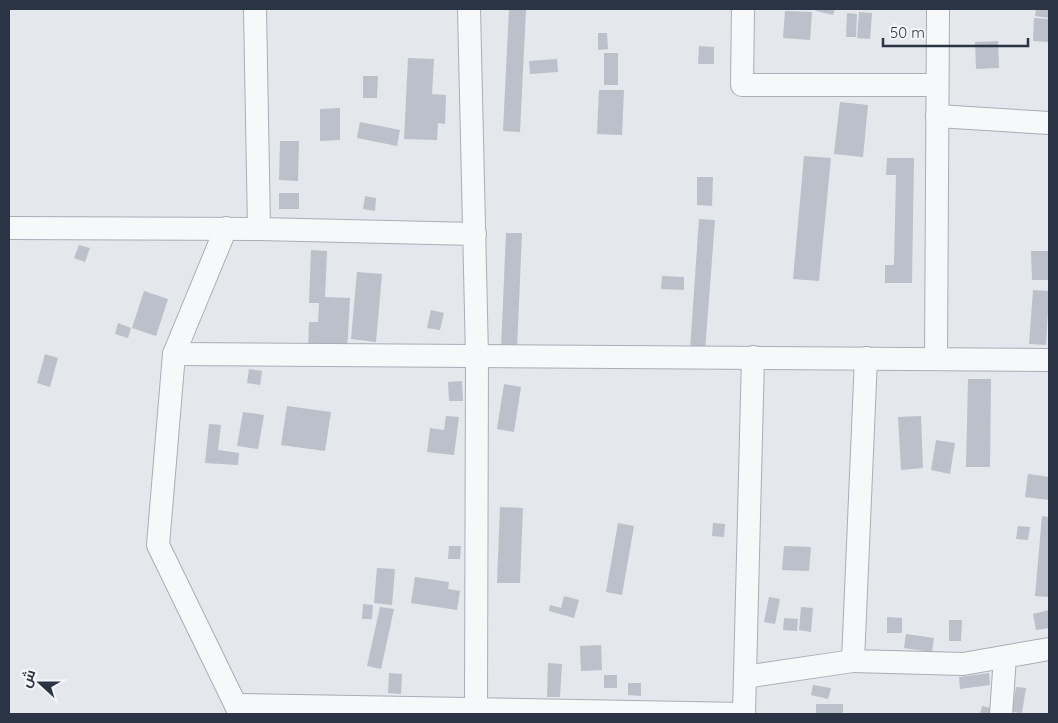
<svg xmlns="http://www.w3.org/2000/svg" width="1058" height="723" font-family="Quicksand,Cairo,sans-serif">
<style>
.building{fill:#bbc0ca}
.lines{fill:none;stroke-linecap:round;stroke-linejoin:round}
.minor-casing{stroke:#a9aeb7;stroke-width:24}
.minor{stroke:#f7f8fa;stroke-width:22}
</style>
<rect width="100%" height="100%" fill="#e4e7ec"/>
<g class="building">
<polygon points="509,9 526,9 520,132 503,131"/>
<polygon points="817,9 835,9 833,15 816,11"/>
<polygon points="1036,9 1049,9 1049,18 1035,16"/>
<polygon points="785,11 812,12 810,40 783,38"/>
<polygon points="859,12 872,13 870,39 857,38"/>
<polygon points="847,13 857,14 856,37 846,37"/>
<polygon points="1034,18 1049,19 1049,42 1033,41"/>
<polygon points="598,33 607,33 608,49 598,50"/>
<polygon points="998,41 999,68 976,69 975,42"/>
<polygon points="699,46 714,47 714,64 698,64"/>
<rect x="604" y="53" width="14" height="32"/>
<polygon points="408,58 434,59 432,94 446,95 445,124 438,123 437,140 404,139"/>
<polygon points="557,59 558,72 530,74 529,61"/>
<polygon points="363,76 378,76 377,98 363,98"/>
<polygon points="599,90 624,90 622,135 597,134"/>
<polygon points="840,102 868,105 863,157 834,154"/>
<polygon points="340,108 340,140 320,141 320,109"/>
<polygon points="360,122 400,130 397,146 357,138"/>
<polygon points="280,141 299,141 298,181 279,180"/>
<polygon points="804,156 831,158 819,281 793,279"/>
<polygon points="887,158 914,158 912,283 885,283 885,265 894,265 896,175 886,175"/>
<polygon points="697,177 713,177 712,206 697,205"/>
<rect x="279" y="193" width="20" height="16"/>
<polygon points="365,196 376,198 375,211 363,209"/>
<polygon points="699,219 715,220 705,351 690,350"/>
<polygon points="506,233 522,233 517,349 501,349"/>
<polygon points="79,245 90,248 85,262 74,258"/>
<polygon points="311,250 327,251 325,297 350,298 347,353 308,351 309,322 318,322 319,303 309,303"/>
<polygon points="1031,251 1048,251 1048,280 1032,280"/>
<polygon points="357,272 382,274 376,342 351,339"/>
<polygon points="662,276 684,277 684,290 661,289"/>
<polygon points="1033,290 1049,291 1046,345 1029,344"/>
<polygon points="144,291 168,299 156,336 132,328"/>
<polygon points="431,310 444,313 440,330 427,328"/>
<polygon points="118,323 131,328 128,338 115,334"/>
<polygon points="45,354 58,358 50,387 37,383"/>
<polygon points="249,369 262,371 260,385 247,383"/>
<polygon points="968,379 991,379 990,467 966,467"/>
<polygon points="462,381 463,401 449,401 448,382"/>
<polygon points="504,384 521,387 514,432 497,429"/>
<polygon points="287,406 331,412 325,451 281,445"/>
<polygon points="243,412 264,415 258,449 237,446"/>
<polygon points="446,416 459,417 454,455 427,452 430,428 444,430"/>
<polygon points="921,416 923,468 901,470 898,417"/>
<polygon points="209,424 221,425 218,450 239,453 238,465 205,463"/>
<polygon points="936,440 955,443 950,474 931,470"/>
<polygon points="1028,474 1049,477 1049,500 1025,497"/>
<polygon points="500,507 523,508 520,583 497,583"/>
<polygon points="1042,516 1049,517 1049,597 1035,596"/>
<polygon points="618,523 634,526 622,595 606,592"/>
<polygon points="713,523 725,524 724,537 712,536"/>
<polygon points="1018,526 1030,527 1028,540 1016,539"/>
<polygon points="449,546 461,546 460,559 448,559"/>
<polygon points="784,546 811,547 809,571 782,570"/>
<polygon points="377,568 395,569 392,605 374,603"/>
<polygon points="415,577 449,582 448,589 460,591 457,610 411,603"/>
<polygon points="564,596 579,600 574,618 549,611 550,605 561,608"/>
<polygon points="769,597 780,599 775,624 764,622"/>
<polygon points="363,604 373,605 372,619 362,619"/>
<polygon points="380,607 394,609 381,669 367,666"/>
<polygon points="801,607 813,608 811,632 799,630"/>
<polygon points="1049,610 1049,628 1036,630 1033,614"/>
<polygon points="887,617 902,618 902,633 887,633"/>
<polygon points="784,618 798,619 797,631 783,630"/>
<polygon points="949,620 962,620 961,641 949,641"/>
<polygon points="906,634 934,638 932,652 904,648"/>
<polygon points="601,645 602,670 581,671 580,646"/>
<polygon points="548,663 562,664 560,697 547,697"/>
<polygon points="389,673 402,674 401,694 388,693"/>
<polygon points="989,673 990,685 960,689 959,677"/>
<rect x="604" y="675" width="13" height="13"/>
<polygon points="628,683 641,683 641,696 628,695"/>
<polygon points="813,685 831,688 828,699 811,695"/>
<polygon points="1016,687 1026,688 1022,713 1012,712"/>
<rect x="816" y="704" width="27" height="10"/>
<polygon points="982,706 992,708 991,714 980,714"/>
</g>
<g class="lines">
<g class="minor-casing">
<g id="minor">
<polyline points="255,9 259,229"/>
<polyline points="469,9 477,356 476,709"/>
<polyline points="743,9 742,85 937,85"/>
<polyline points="937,116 1049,123"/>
<polyline points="9,228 259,229 475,234"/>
<polyline points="226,228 174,354 158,545 240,714"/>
<polyline points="174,354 1049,360"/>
<polyline points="866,358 853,661 963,664 1049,649"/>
<polyline points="936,358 938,9"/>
<polyline points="745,677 853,661"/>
<polyline points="236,705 744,714 753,357"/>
<polyline points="1001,714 1005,657"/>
</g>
</g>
<use href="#minor" class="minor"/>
</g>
<rect width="1058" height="723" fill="none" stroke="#2b3445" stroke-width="20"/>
<g transform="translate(40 683) rotate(291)" stroke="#f4f6f9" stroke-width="4" paint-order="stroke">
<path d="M0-4L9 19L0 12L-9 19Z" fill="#2b3445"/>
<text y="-8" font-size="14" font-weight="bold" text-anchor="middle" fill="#2b3445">ش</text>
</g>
<path d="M883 38v8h145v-8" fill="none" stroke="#2b3445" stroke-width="2.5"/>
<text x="890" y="38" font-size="15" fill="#2b3445" stroke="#f4f6f9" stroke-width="4" paint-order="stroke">50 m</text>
</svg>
